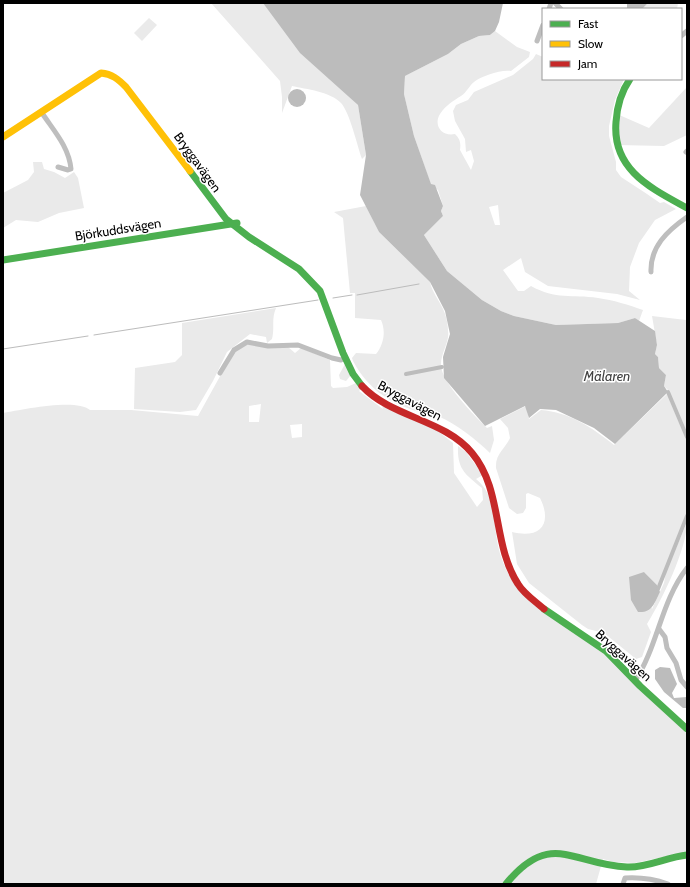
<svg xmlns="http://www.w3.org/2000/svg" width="690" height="887" font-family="Cabin,sans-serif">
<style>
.green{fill:#eaeaea;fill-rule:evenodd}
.water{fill:#bcbcbc}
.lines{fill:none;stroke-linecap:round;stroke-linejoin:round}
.stream{stroke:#bcbcbc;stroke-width:1}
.canal{stroke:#bcbcbc;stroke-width:4}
.street{stroke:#bebebe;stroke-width:5}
.fast{stroke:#4caf50;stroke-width:7}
.slow{stroke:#ffc107;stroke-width:7}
.jam{stroke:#c62828;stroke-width:7}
.labels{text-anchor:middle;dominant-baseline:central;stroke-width:3;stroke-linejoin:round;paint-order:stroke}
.street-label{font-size:13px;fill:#000;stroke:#fff}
.water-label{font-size:14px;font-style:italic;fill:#414141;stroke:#fff}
</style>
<rect width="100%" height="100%" fill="#fff"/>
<g class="green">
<path d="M211,3H263L358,105L366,155L362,159C357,145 350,113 341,103C331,92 306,89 292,86L282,113V97L280,81Z"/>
<polygon points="648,3 678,3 677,9 642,9"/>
<polygon points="149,18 157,25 142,41 134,33"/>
<path d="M495,31L517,47L530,52L529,57L511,71C502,69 481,76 474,82C469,86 467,92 461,96C453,101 446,105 440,114C433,125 442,137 455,134C460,139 461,143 460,150L471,170L474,161L471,150L466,152L465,139L455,121L453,111L456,105L468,100L474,92L513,75L533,59L536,54L543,57V79H624L615,100L609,126V136L616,162V170L621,177L647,194L660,203L664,202L676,209L655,220L639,243L630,267L629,291L640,300L617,294L548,286L525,272L521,258L503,270L518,291H524L531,286C556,300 572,294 598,298C613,300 629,305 643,310L639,321L635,318L618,323L556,325L514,316L501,311L482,300L447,271L424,235L443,216L441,211L443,206L438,190L431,185L414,136L404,94L405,76L448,54L461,44L479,36L490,35ZM498,205L500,225H495L489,207Z"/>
<polygon points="687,87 687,135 664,146 617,145 617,114 649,128"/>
<polygon points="33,162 42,162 44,169 54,172 65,178 74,172 78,178 84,208 59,213 38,222 16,220 3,228 3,193 28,180 34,172"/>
<path d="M366,206L379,232L430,282C432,292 439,300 443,309C446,315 448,324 448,331C450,341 441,353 441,364C440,381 474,415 487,428L492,426L494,440L490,453C477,440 456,424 440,417C432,414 424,414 416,411C387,402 367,387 353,361L352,358L356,353L376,354C384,344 386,331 381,320L355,318V293H350L343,218L334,212Z"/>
<path d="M276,308C271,320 275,326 272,339L267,343L266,337L250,334L227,352L213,381L196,410L180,412L134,409L135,368L175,362L182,355V323Z"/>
<polygon points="652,316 686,320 687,318 687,432 669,391 664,386 666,375 659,368 658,357 655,354 657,345"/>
<path d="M247,343L288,347L295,353L301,348L330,360L331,386L333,388L347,387L356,383L361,389L359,391L383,409L382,406L388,408L434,428L453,443L454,473L477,507L483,500L482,488C465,474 457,469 458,446L466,452L483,475L476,479C495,494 493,518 497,540C499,554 505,569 512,580C530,611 577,630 605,653C634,677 660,707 687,734V852L635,863L614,862L603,859L596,884H3V413C21,410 76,398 90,410H131L198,416L234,351ZM261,404L259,422H249V406ZM302,424V437L292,438L290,425Z"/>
<polygon points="345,364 351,375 346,381 340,379 339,375"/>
<path d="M667,394L687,441V512L662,575L660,584L657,585L644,572L652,609L664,583L666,572L687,522C687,549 662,600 647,624L651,632L642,657L636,659L604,633L588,629L582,625L529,583L517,564L512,532C540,539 553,524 540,498L528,493L526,494V508L523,513L517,514L509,508L496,468C495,454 505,449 510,438L508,428L500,419L526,406L529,419L541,410C569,412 593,428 614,445Z"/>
</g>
<g class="water">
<polygon points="263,3 503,3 499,22 495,31 490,35 479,36 461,44 448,54 405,76 404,94 414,136 431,184 435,185 443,206 441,211 443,216 424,235 447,271 482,300 501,311 514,316 556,325 618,323 635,318 655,331 657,345 655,354 658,357 659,368 666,375 664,386 668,392 615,444 594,428 556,410 540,409 529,418 525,406 485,426 444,378 443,357 450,334 445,311 430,282 379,232 360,195 366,155 358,105 300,53"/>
<polygon points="627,3 648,3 642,9 627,9"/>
<circle cx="297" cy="98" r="9"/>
<path d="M644,572L657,585L660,592C654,604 652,613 638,612L631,600L629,577Z"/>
<polygon points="660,667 670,668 677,684 672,693 674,698 687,697 687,708 683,708 664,692 655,679 655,670"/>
</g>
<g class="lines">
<g class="stream">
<polyline points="357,295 419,284"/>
<polyline points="333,298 352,295"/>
<polyline points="94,335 318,300"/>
<polyline points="3,349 88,336"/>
</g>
<g class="canal">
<polyline points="406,374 442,367"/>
<polyline points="668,392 687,437"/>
<polyline points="658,589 687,516"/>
</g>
<g class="street">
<polyline points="555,3 561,9"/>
<polyline points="549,9 551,3"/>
<polyline points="681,36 687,31"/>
<polyline points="537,41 543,25"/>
<path d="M42,113C54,131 69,147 71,169L68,170L58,167"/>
<polyline points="686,152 687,151"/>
<path d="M651,272C650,247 667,231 687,217"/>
<polyline points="220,373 234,350 247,342 268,346 298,345 332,358 341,360 346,358"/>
<polyline points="659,629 665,637 667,648 676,663 681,680 687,687"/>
<path d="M635,681C658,646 661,601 687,568"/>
<path d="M623,884L625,878C641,877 654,879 668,884"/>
</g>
<g class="fast">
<path d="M630,79C621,92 617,106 616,122C612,170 651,188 687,208"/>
<polyline points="190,171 226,219 249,237 299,269 320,291 343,353 353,374 362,386"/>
<polyline points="3,260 237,223"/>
<polyline points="544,609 606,651 640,686 687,729"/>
<path d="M506,884C551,829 573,865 627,867C647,868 667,857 687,855"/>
</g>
<path class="slow" d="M3,137L101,73C112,74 118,79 126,87L190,171"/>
<path class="jam" d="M362,386C392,418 444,419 472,453C503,490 492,544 518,584C524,594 535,601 544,609"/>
</g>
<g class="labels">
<g class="street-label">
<text transform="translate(198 162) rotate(54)">Bryggavägen</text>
<text transform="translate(118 229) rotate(-9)">Björkuddsvägen</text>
<text transform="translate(410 400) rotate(28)">Bryggavägen</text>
<text transform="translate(624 655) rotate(42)">Bryggavägen</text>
</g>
<g class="water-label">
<text x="607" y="376">Mälaren</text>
</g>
</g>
<rect width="690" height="887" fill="none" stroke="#000000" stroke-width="8"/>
<rect x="542" y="8" width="140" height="72" fill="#ffffff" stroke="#999999"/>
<rect x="550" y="21" width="20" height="6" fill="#4caf50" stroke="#999999"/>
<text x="578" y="28" font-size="12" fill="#000000">Fast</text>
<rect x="550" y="41" width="20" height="6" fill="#ffc107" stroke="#999999"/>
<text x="578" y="48" font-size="12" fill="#000000">Slow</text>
<rect x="550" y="61" width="20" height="6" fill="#c62828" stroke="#999999"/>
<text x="578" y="68" font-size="12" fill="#000000">Jam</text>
</svg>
